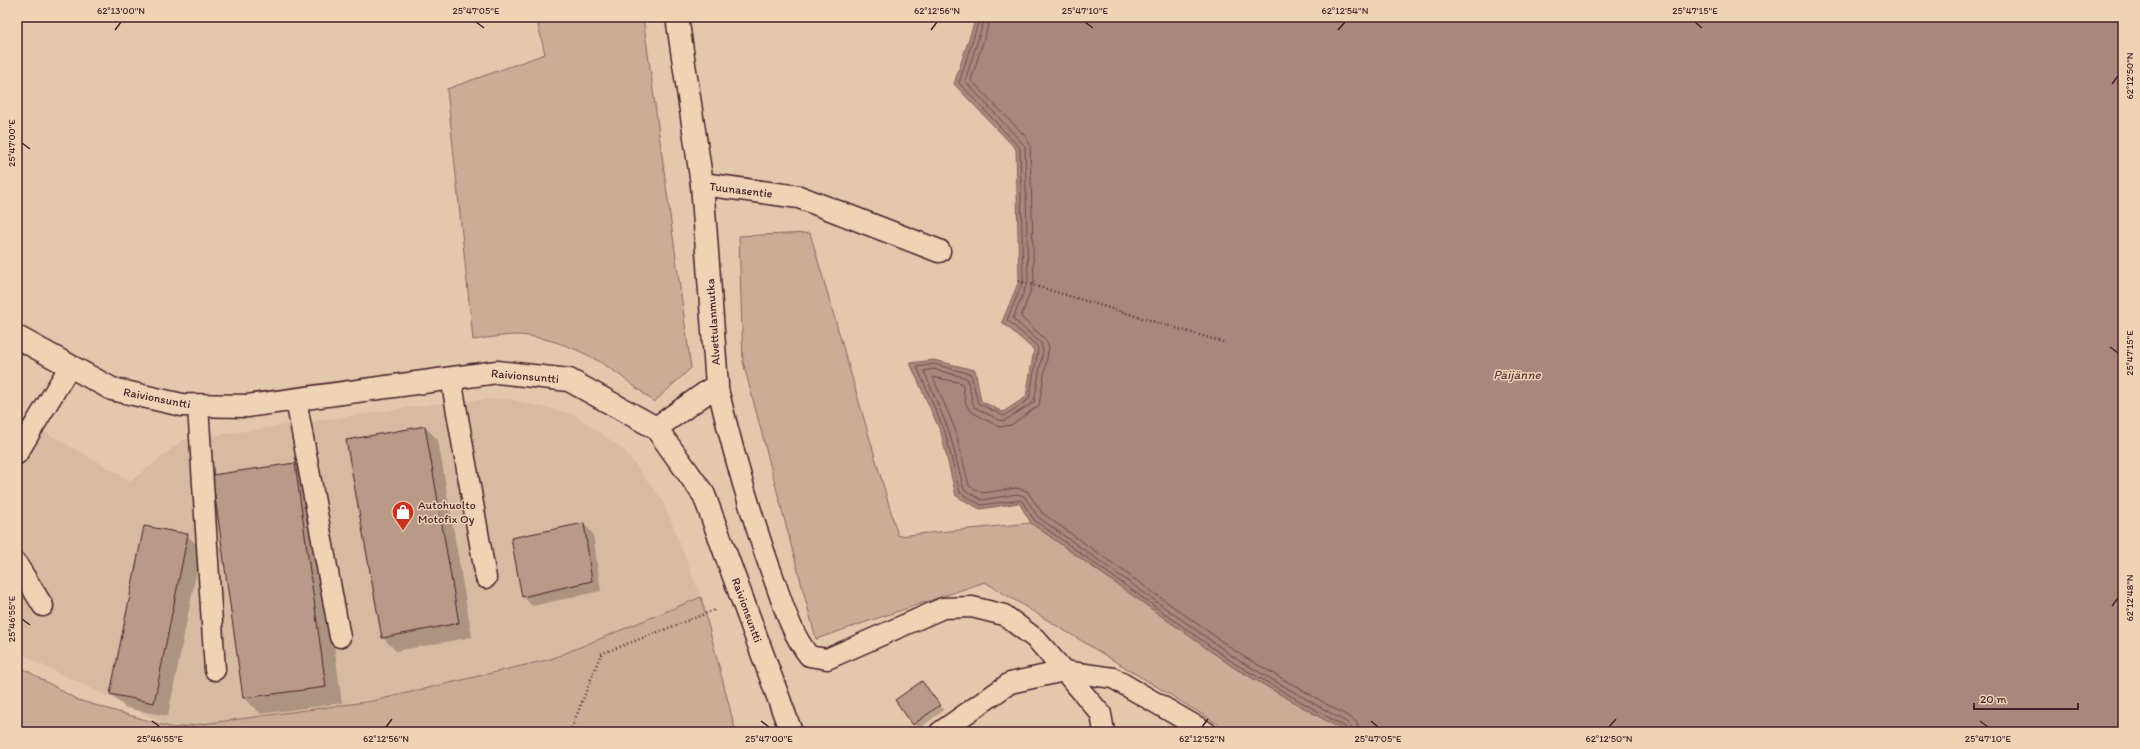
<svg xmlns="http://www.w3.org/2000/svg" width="2140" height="749" font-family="Itim,sans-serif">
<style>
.built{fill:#d7baa2}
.green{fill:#caac97;stroke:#8a6661}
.water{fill:#a9877b;stroke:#835d5b}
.shadow{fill:#0003}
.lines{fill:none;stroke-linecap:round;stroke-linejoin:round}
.shore{stroke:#70494b;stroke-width:1}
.building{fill:#b99988;stroke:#4a1f2b}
.lane-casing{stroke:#4a1f2b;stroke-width:23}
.street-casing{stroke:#4a1f2b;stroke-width:25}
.path{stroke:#4a1f2b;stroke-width:2.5;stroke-dasharray:1 3;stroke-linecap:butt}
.lane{stroke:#eed3b5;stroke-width:20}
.street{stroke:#eed3b5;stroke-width:22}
.ticks{fill:none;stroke:#4a1f2b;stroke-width:1.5}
.labels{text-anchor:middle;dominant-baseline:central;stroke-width:3;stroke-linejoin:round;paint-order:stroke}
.street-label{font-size:12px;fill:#4a1f2b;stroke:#eed3b5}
.poi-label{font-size:12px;fill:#4a1f2b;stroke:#eed3b5;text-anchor:start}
.water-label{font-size:13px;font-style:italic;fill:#62393f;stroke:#eed3b5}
.neatline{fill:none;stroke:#4a1f2b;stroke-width:1.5}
.ticks-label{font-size:10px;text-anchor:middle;fill:#4a1f2b}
</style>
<rect width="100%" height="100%" fill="#e4c8ad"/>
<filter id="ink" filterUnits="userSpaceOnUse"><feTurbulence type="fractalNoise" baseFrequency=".025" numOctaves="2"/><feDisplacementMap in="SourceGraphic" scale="8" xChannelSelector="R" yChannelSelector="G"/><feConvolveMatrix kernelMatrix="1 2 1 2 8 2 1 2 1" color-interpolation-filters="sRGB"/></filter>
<g filter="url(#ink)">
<polygon class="built" points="509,399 573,414 623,449 663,501 701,597 551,659 373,701 173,728 42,665 17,651 17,416 131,481 183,440 454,401"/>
<g class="green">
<path d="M536,17H643L691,368L654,402C614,369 581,344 528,336C513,333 489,338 473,340L447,89L545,54Z"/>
<polygon points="810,233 898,536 1031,523 1233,667 1346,732 1231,732 985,582 816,639 743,362 739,236"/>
<polygon points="701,597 736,732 17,732 17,665 78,700 173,728 373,701 551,659"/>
</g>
<polygon class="water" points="976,17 2123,17 2123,732 1346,732 1233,667 1031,523 1019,503 980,509 956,496 941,433 910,363 934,360 975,370 981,401 1003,412 1026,397 1034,350 1002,322 1019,281 1016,149 954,84"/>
<g class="shadow">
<polygon points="425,427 438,440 472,637 396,651 383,638"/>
<polygon points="295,464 312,481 342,703 261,714 244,698"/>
<polygon points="584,524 593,534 601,591 532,606 523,596"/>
<polygon points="187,535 201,549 168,716 125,708 111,694"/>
<polygon points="922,682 944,710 919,729 914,724"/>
</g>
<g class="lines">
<g class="shore">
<polyline points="980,17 959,83 1020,148 1023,281 1007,320 1037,346 1038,350 1029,399 1004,416 978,403 971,374 934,364 917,367 945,432 960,493 981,505 1021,500 1034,520 1235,664 1345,727 1347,732"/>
<polyline points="985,17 965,81 1025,146 1028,281 1013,319 1041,343 1043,350 1034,402 1004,421 999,420 974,407 967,378 933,369 924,371 949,431 964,490 982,500 1017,494 1024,496 1038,517 1238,660 1348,723 1353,732"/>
<polyline points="991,17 971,80 1027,138 1030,145 1034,281 1021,317 1044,338 1049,346 1039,405 1011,425 999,427 970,411 966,404 962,383 933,377 955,429 969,486 983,493 1016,488 1027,491 1042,513 1241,655 1351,718 1357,723 1359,732"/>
</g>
</g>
<g class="building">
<polygon points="425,426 459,623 382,638 346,440"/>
<polygon points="295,463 326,687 243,698 212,475"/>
<polygon points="584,523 592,581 522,597 511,538"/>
<polygon points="144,526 188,534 154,703 110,694"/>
<polygon points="922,681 940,705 913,725 895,700"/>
</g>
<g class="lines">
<g class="lane-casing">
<g id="lane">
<polyline points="451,378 486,578"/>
<path d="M717,385C733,452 751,517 775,582C784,608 792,634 809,656L827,659L943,608L972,607L1004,615L1036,639L1064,671L1101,714L1104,732"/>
<polyline points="296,400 340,637"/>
<polyline points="198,406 215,670"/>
<polyline points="17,454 70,366"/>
<polyline points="17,564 43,606"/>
<polyline points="940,732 1010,683 1064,671 1113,678 1206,732"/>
</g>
</g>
<g class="street-casing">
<g id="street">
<polyline points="677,17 702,184 799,197 939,251"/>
<polyline points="17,337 112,389 182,405 247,406 497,372 569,380 656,428 704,495 791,732"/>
<polyline points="656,428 717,385 702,184"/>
</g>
</g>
<g class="path">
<polyline points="1019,281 1226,343"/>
<polyline points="570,732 601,654 715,610"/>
</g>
<use href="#lane" class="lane"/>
<use href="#street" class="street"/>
</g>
</g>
<path class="ticks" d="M476,22L484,28M1085,22L1093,28M1695,22L1702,28M115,30L121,22M931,30L937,22M1338,30L1345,22M2112,84L2118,76M22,143L30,149M2110,347L2118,353M2112,606L2118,598M22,619L30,625M152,721L160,727M761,721L769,727M1371,721L1378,727M1980,721L1988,727M386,727L392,719M1202,727L1208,719M1609,727L1616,719"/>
<defs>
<g id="shop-pin" transform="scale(1.15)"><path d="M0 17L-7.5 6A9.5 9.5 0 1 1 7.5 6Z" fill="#c8321e" stroke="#eed3b5"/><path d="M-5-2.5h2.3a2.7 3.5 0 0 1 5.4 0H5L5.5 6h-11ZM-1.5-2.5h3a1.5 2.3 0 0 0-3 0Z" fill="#fff"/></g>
</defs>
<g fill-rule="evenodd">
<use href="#shop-pin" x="403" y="512"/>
</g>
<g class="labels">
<g class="street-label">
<text transform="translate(741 190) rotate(7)">Tuunasentie</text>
<text transform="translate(713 322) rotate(-94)">Alvettulanmutka</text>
<text transform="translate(525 376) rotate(5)">Raivionsuntti</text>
<text transform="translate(157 398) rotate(11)">Raivionsuntti</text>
<text transform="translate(747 610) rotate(70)">Raivionsuntti</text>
</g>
<g class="poi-label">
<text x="418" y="505">Autohuolto<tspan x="418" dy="14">Motofix Oy</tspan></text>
</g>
<g class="water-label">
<text x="1517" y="374">Päijänne</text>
</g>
</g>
<rect width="2140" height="749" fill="none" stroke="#eed3b5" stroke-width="44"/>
<path d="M1974 703v6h104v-6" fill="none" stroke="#4a1f2b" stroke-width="2"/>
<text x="1980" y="703" font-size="12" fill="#4a1f2b" stroke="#eed3b5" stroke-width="3" paint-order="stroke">20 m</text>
<rect x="22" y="22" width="2096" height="705" class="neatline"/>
<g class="ticks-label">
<text x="121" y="14">62°13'00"N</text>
<text x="476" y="14">25°47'05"E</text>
<text x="937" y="14">62°12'56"N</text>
<text x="1085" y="14">25°47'10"E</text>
<text x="1345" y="14">62°12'54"N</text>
<text x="1695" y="14">25°47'15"E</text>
<text transform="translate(2129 76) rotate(-90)" y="4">62°12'50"N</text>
<text transform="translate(11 143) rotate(-90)" y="4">25°47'00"E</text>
<text transform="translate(2129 353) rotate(-90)" y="4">25°47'15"E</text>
<text transform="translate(2129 598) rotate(-90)" y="4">62°12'48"N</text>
<text transform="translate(11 619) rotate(-90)" y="4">25°46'55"E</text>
<text x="160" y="742">25°46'55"E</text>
<text x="386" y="742">62°12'56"N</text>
<text x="769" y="742">25°47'00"E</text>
<text x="1202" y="742">62°12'52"N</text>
<text x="1378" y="742">25°47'05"E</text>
<text x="1609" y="742">62°12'50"N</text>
<text x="1988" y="742">25°47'10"E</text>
</g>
</svg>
